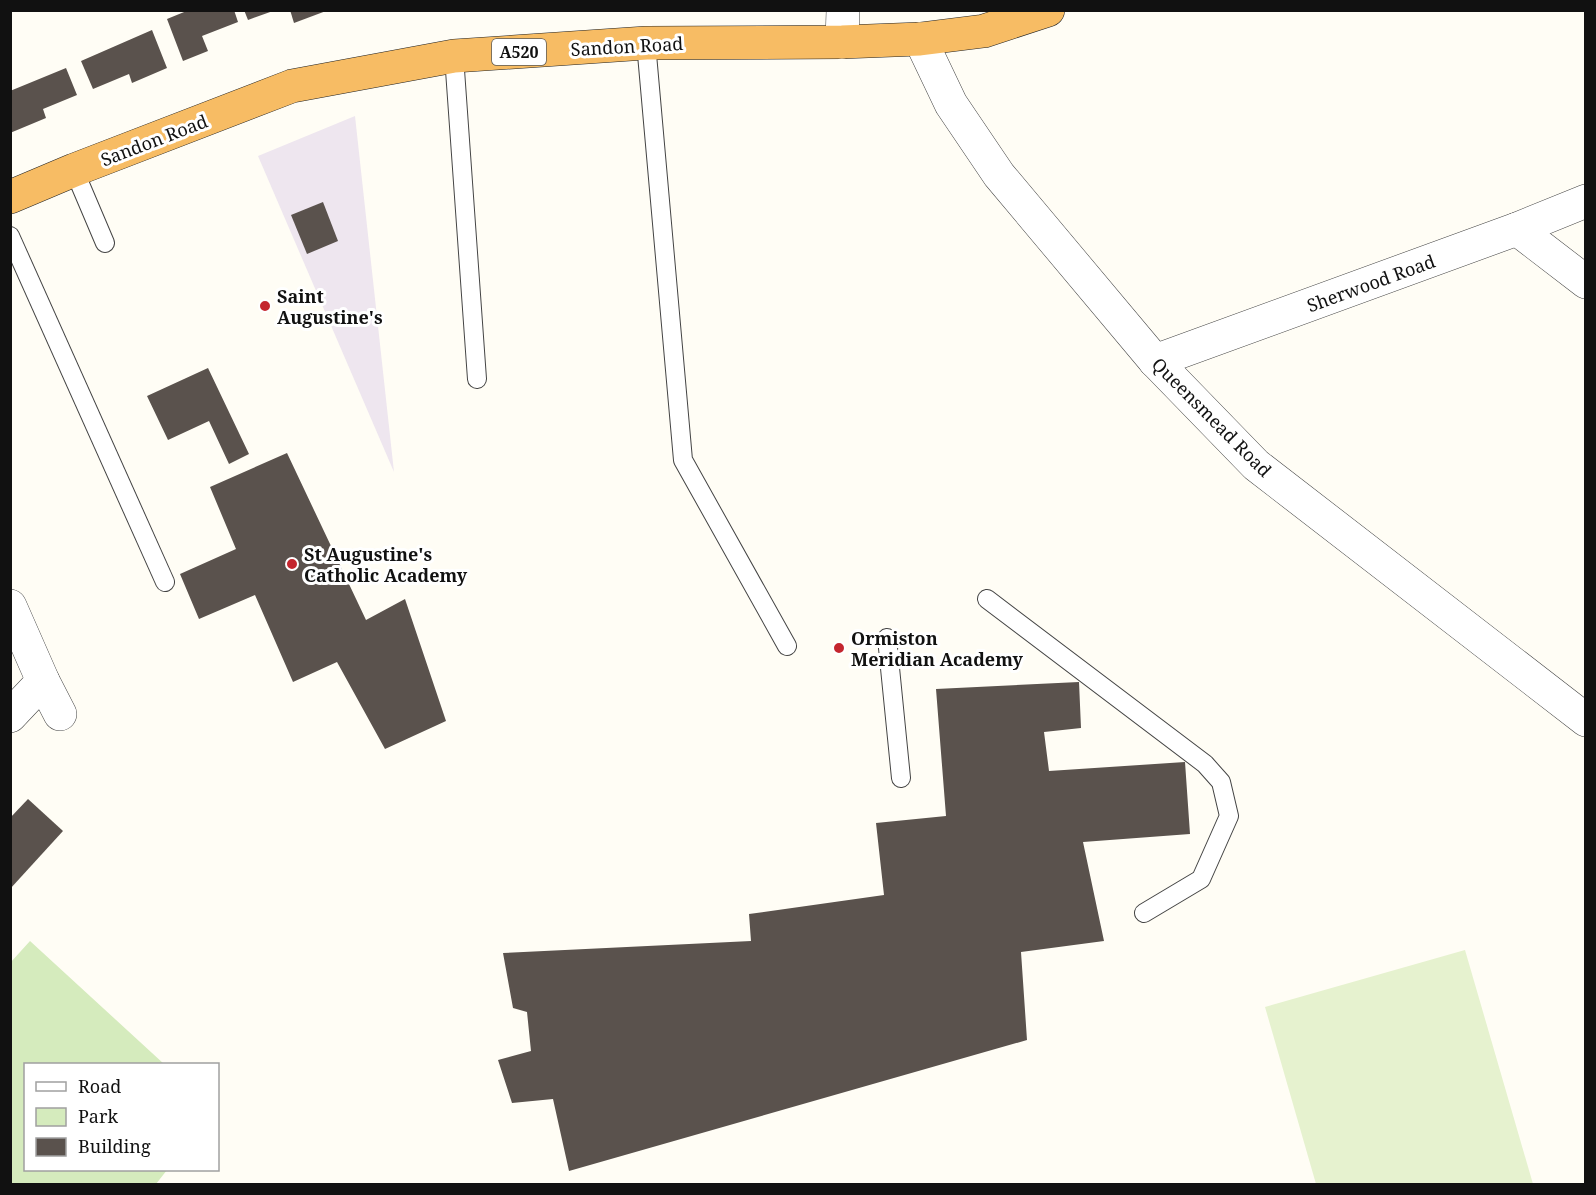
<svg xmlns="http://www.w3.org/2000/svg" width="1596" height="1195" font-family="'Noto Serif',serif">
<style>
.industrial{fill:#eee6ef}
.green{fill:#d5ebbd}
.pitch{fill:#e6f2cf}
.building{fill:#5a524d}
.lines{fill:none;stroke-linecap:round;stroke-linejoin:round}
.service-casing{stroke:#444;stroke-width:20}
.minor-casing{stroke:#444;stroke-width:34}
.trunk-casing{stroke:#222;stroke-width:34}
.service{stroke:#fff;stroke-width:18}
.minor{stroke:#fff;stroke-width:33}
.trunk{stroke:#f7bc64;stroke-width:33}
.poi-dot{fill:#c4262e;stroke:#fff;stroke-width:2}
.labels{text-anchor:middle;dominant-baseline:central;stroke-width:6;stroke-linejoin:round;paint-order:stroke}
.shield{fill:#fff;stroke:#585858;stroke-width:1.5}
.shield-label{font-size:16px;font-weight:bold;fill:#111}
.street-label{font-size:18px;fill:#111;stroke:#fff}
.poi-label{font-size:18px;font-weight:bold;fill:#111;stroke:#fff;text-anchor:start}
</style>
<rect width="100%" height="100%" fill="#fffdf5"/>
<polygon class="industrial" points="355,116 394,472 258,156"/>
<polygon class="green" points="30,941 164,1064 26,1064 26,1170 167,1170 156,1184 11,1184 11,962"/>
<polygon class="pitch" points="1465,950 1533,1184 1316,1184 1265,1007"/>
<g class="building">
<polygon points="189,10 234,10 238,22 202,36 208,51 183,61 167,19"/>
<polygon points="244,10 273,10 273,11 248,20"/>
<polygon points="290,10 326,10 326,11 294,23"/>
<polygon points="152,30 167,68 132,83 129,74 93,89 81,61"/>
<polygon points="66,68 77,95 43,109 46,118 10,133 10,91"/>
<polygon points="323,202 338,241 307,254 291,215"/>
<polygon points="208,368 249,454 229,464 209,421 168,440 147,396"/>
<polygon points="287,453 366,620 405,599 446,721 385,749 337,662 293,682 255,595 199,619 180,574 236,549 210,487"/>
<polygon points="1079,682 1081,728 1044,732 1049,771 1185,762 1190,834 1083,842 1104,941 1021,952 1027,1040 569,1171 553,1099 512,1103 498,1060 531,1051 527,1012 513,1008 503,953 751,941 749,914 884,895 876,823 946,816 936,689"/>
<polygon points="28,799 63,831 10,889 10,818"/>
</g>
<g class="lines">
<g class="service-casing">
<g id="service">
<polyline points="646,43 683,460 787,646"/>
<polyline points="454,56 477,379"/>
<polyline points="74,170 105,243"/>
<polyline points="10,236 165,582"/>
<polyline points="987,599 1205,764 1221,782 1229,816 1201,879 1144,913"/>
<polyline points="887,638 901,778"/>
</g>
</g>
<g class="minor-casing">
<g id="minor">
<polyline points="920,39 951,104 999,175 1155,361 1256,465 1586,720"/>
<polyline points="842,42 843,10"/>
<polyline points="1517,229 1586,282"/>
<polyline points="1155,361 1517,229 1586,201"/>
<polyline points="10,606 43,681 60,714"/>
<polyline points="10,716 43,681"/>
</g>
</g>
<g class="trunk-casing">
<polyline id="trunk" points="10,197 74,170 292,86 454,56 646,43 842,42 920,39 984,31 1048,10"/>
</g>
<use href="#service" class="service"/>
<use href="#minor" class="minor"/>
<use href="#trunk" class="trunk"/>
</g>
<g class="poi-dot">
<circle cx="265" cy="306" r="6"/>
<circle cx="292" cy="564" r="6"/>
<circle cx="839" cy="648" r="6"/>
</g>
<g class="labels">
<rect class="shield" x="492" y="39" width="54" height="26" rx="4.5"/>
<g class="shield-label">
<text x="519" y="52">A520</text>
</g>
<g class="street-label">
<text transform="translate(627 46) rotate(-3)">Sandon Road</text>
<text transform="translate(154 140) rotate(-21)">Sandon Road</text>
<text transform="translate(1371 283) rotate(-20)">Sherwood Road</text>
<text transform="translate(1212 417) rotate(45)">Queensmead Road</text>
</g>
<g class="poi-label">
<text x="277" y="296">Saint<tspan x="277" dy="21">Augustine's</tspan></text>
<text x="304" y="554">St Augustine's<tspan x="304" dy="21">Catholic Academy</tspan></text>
<text x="851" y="638">Ormiston<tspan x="851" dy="21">Meridian Academy</tspan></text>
</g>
</g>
<rect width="1596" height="1195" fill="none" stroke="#111111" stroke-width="24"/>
<rect x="24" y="1063" width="195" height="108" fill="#ffffff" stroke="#a0a0a0" stroke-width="1.5"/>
<rect x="36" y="1082" width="30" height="9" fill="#ffffff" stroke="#a0a0a0" stroke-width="1.5"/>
<text x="78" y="1093" font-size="18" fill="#111111">Road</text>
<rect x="36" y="1108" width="30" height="18" fill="#d5ebbd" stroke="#a0a0a0" stroke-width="1.5"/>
<text x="78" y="1123" font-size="18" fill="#111111">Park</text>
<rect x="36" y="1138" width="30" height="18" fill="#5a524d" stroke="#a0a0a0" stroke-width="1.5"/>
<text x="78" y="1153" font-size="18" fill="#111111">Building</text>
</svg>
